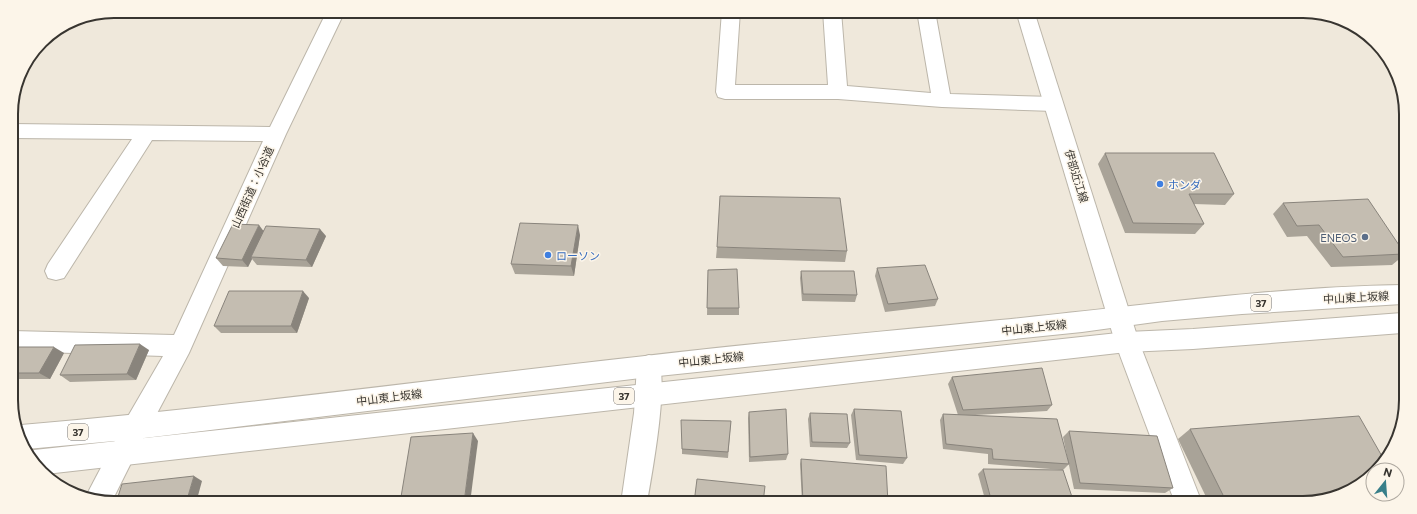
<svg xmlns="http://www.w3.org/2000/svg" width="1417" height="514" font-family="Commissioner,'Noto Sans JP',sans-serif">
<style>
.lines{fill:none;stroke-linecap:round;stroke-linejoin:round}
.street-casing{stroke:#bcb6aa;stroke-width:2}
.secondary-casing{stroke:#bcb6aa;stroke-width:2}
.primary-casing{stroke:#bcb6aa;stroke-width:2}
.street{fill:#fff;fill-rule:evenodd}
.secondary{fill:#fff;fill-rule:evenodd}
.primary{fill:#fff;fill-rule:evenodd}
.wall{fill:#a9a398}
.shaded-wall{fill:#89847c}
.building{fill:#c4bdb1;stroke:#89847c}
.shop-dot{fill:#3f7fe0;stroke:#fcf5e9;stroke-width:1.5}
.service-dot{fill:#5c6f8a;stroke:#fcf5e9;stroke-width:1.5}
.labels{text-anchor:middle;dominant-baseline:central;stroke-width:3;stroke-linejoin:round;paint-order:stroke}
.shield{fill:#fcf5e9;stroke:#736f68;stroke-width:1}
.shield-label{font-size:10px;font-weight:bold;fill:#383530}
.street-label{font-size:11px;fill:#383530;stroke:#fcf5e9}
.shop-label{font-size:11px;fill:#366cbe;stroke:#fcf5e9;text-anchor:start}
.service-label{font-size:11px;fill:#4e5e75;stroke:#fcf5e9;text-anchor:end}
.rim{fill:none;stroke:#383530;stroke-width:2}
</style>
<rect width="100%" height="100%" fill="#efe8db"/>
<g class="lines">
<g class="street-casing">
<g id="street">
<polygon points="327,11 345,11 286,134 189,353 145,436 136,439 127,436 123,427 127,418 163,356 13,351 12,331 174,335 263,141 152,140 64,278 56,280 48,278 45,271 48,264 132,139 11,138 11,124 270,127"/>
<polygon points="722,11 740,11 735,85 828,85 823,11 841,11 847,86 931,93 917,11 935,11 950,94 1054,97 1061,99 1063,104 1061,109 1054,111 942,107 838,99 725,99 718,97 716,92"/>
<polygon points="1127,332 1135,335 1139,342 1202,503 1175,503 1115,342 1119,335"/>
<path d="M649,355L658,358C669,383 652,473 647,503H621L634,413L637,366L640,358Z"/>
</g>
</g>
<g class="secondary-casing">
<g id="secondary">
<polygon points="1016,11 1034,11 1139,342 1135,349 1127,352 1119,349 1115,342"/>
<polygon points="136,415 145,418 149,427 111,503 85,498 127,418"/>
</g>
</g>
<g class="primary-casing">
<g id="primary">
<path d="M1403,285L1402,304L1242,314L1162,321L1082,332L649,377L136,439L27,449L16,427L21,425C230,407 437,379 645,356C763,342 882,332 1000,320C1134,307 1268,287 1403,285Z"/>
<polygon points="1402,313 1402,333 1193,349 1127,352 46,474 37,468 29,452 34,450 1127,332 1193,329"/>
</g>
</g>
<use href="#street" class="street"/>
<use href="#secondary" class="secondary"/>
<use href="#primary" class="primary"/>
</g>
<g class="wall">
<polygon points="1105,153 1234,194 1225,205 1194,204 1204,224 1195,234 1125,233 1098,164"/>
<polygon points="1283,203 1403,251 1403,256 1392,265 1331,267 1307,236 1287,237 1273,214"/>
<polygon points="263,230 326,236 312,267 257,265 252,259 248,267 223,266 216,258"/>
<polygon points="580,235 574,276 515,274 511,264"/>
<polygon points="717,247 847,251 845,262 716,258"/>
<polygon points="877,268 938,299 935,306 885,312 875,276"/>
<polygon points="708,270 739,308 739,315 707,315"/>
<polygon points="801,271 857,295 855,302 802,301 800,278"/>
<polygon points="309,298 297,333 221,333 214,326"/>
<polygon points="13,347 64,353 50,379 13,379"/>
<polygon points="149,350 136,380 70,382 60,375"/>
<polygon points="952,377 1052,405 1047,411 975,415 1069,464 1063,470 988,464 988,454 943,449 940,420 943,414 958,415 948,384"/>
<polygon points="854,409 907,458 903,464 856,460 851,415"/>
<polygon points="749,412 788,454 786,460 749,462 748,418"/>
<polygon points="810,413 850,443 847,448 810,447 808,419"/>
<polygon points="731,421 728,458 682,454 682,449"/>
<polygon points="1190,429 1310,503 1209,503 1178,439"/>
<polygon points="1069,431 1173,488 1165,493 1074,489 1063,437"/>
<polygon points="801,459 888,503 802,503 800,464"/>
<polygon points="983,469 1074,503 986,503 978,474"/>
</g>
<g class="shaded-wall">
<polygon points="259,225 265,233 251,257 252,259 248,267 242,260"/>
<polygon points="578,225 580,235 574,276 571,266"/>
<polygon points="320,229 326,236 312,267 306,260"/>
<polygon points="303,291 309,298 297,333 291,326"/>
<polygon points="140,344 149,350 136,380 127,374"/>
<polygon points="54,347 64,353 50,379 39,373"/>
<polygon points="473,433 478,441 470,503 464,503"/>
<polygon points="194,476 202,481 196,503 186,503"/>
</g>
<g class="building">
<polygon points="1105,153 1214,153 1234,194 1189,194 1204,224 1133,223"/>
<polygon points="720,196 840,198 847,251 717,247"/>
<polygon points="1368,199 1403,251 1403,254 1343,257 1319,225 1297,226 1283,203"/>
<polygon points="520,223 578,225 571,266 511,264"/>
<polygon points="233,224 259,225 242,260 216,258"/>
<polygon points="266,226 320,229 306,260 251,257"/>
<polygon points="925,265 938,299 888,304 877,268"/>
<polygon points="737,269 739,308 707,308 708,270"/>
<polygon points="801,271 854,271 857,295 803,294"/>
<polygon points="229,291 303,291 291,326 214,326"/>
<polygon points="140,344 127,374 60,375 75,345"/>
<polygon points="13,347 54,347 39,373 13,373"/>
<polygon points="1042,368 1052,405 963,410 952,377"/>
<polygon points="786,409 788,454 750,457 749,412"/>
<polygon points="854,409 901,411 907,458 859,455"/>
<polygon points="810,413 847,414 850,443 812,442"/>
<polygon points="943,414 1057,419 1069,464 993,459 992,449 946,444"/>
<polygon points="1359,416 1383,458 1374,470 1373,470 1373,472 1366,482 1310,503 1227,503 1190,429"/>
<polygon points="681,420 731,421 728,452 682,449"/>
<polygon points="1069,431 1157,436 1173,488 1080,483"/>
<polygon points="473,433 464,503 400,503 411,437"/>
<polygon points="801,459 886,466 888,503 803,503"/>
<polygon points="983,469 1063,470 1074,503 992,503"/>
<polygon points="194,476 186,503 116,503 122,484"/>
<polygon points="697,479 765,486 763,503 694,503"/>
</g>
<g class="shop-dot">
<circle cx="1160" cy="184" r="4"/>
<circle cx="548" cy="255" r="4"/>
</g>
<circle class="service-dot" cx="1365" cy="237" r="4"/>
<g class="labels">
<g class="shield">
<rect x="1251" y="295" width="20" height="16" rx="3"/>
<rect x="614" y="388" width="20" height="16" rx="3"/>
<rect x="68" y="424" width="20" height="16" rx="3"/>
</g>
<g class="shield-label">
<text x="1261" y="303">37</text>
<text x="624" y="396">37</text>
<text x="78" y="432">37</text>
</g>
<g class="street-label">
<text transform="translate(1077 176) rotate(73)">伊部近江線</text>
<text transform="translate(252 187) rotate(-66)">山西街道：小谷道</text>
<text transform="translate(1356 297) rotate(-3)">中山東上坂線</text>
<text transform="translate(1034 327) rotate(-6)">中山東上坂線</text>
<text transform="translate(711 359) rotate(-6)">中山東上坂線</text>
<text transform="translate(389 397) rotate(-7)">中山東上坂線</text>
</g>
<g class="shop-label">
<text x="1168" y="184">ホンダ</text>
<text x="556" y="255">ローソン</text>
</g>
<g class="service-label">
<text x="1357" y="237">ENEOS</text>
</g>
</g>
<path d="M0 0H1417V514H0ZM114 18H1303A96 96 0 0 1 1399 114V400A96 96 0 0 1 1303 496H114A96 96 0 0 1 18 400V114A96 96 0 0 1 114 18Z" fill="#fcf5e9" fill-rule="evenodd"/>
<path class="rim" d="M114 18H1303A96 96 0 0 1 1399 114V400A96 96 0 0 1 1303 496H114A96 96 0 0 1 18 400V114A96 96 0 0 1 114 18Z"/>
<g transform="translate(1385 482) rotate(17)"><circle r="19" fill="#fcf5e9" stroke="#aea89f"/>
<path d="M0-3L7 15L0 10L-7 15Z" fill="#387f89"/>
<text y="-6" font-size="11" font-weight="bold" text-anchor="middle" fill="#383530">N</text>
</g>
</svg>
